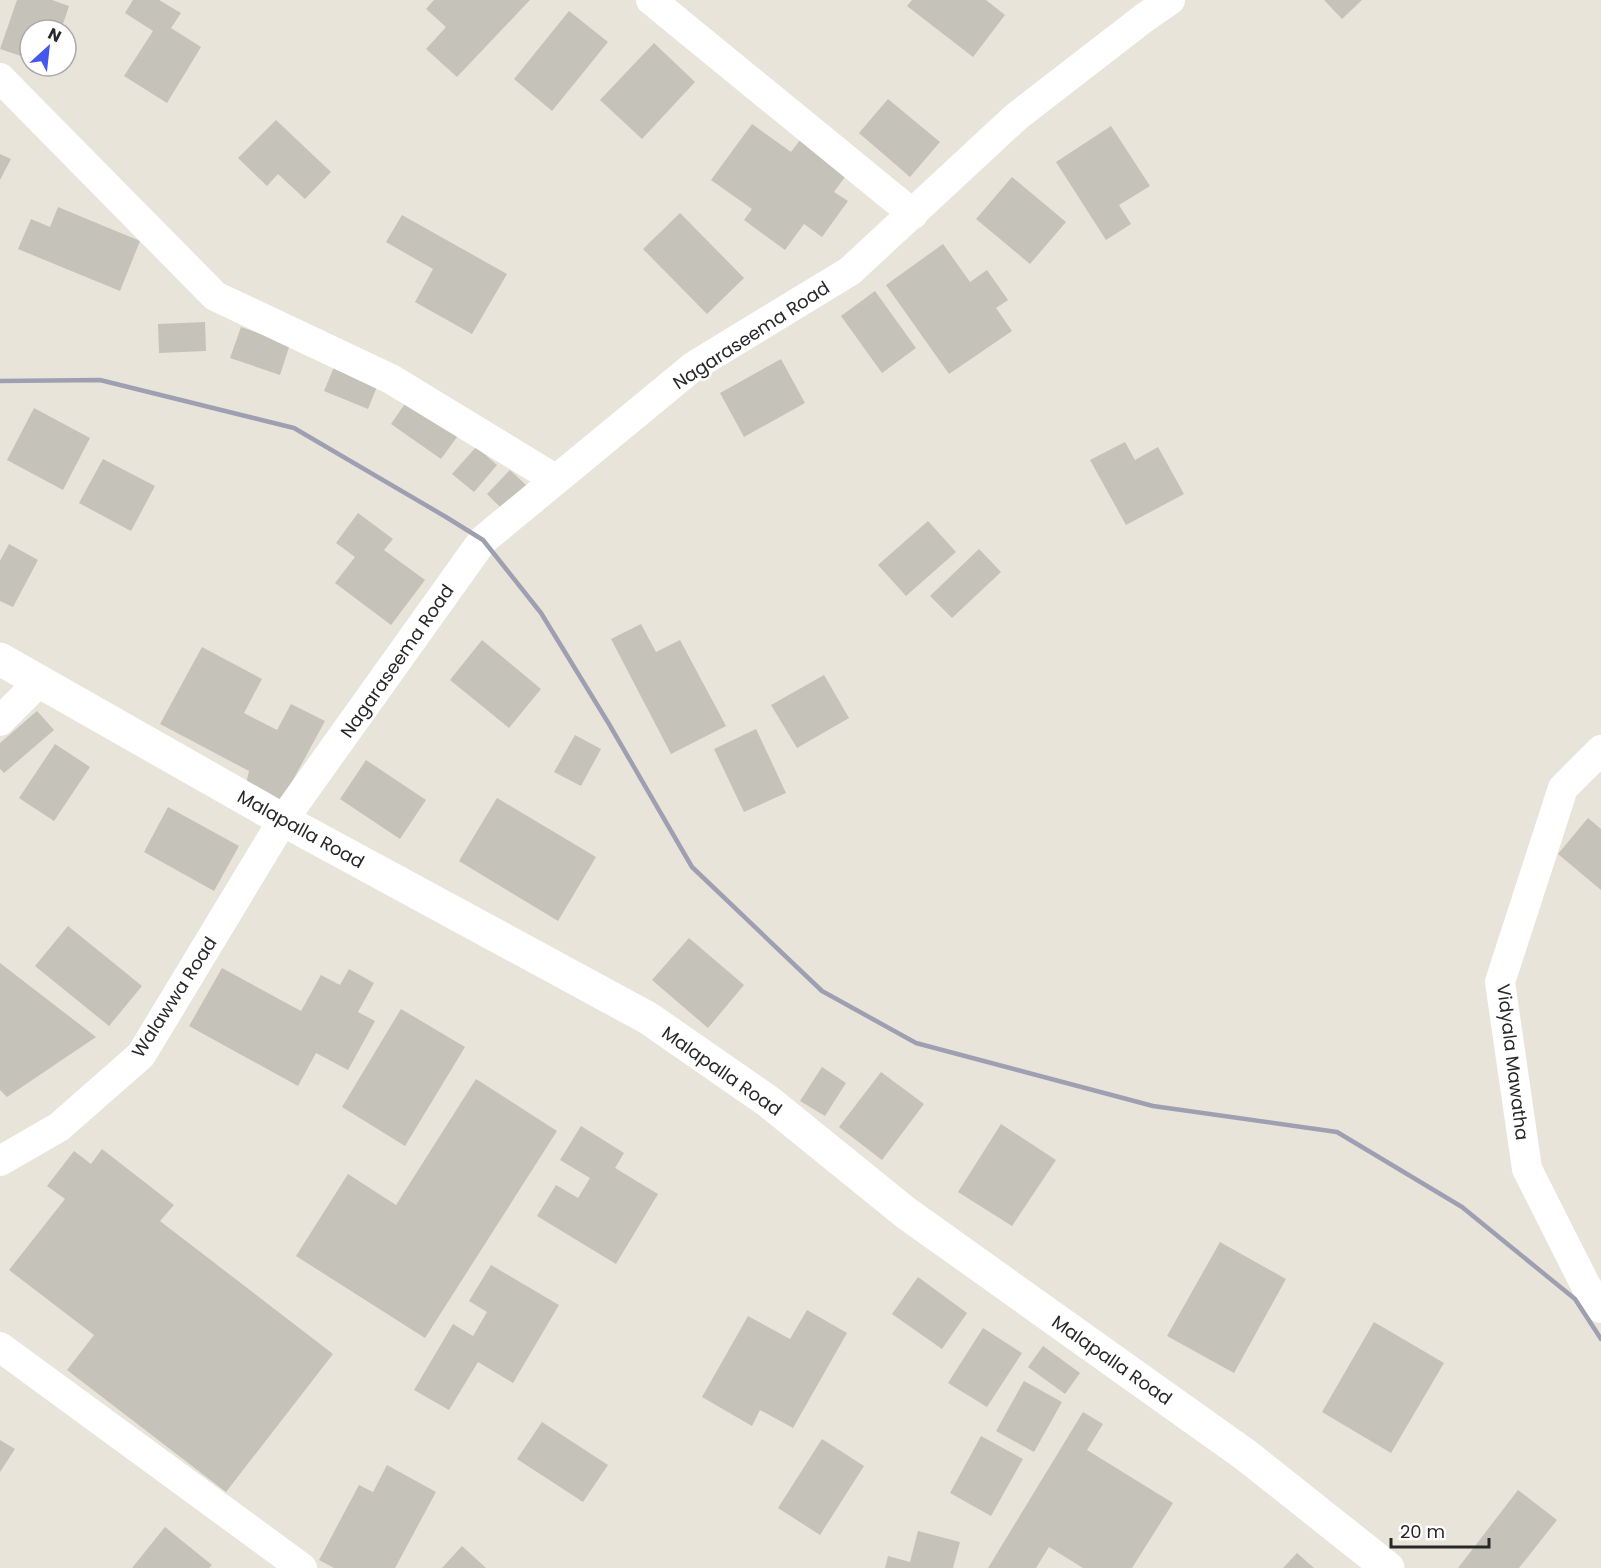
<svg xmlns="http://www.w3.org/2000/svg" width="1601" height="1568" font-family="Poppins,sans-serif">
<style>
.building{fill:#c5c2b9}
.lines{fill:none;stroke-linecap:round;stroke-linejoin:round}
.minor{stroke:#fff;stroke-width:30}
.tertiary{stroke:#fff;stroke-width:33}
.rail{stroke:#9e9fb1;stroke-width:4.5}
.labels{text-anchor:middle;dominant-baseline:central;stroke-width:5;stroke-linejoin:round;paint-order:stroke}
.street-label{font-size:18px;fill:#282828;stroke:#fff}
</style>
<rect width="100%" height="100%" fill="#e9e4da"/>
<g class="building">
<polygon points="17,0 52,0 69,6 61,30 30,30 30,59 0,49"/>
<polygon points="133,0 159,0 181,13 171,28 201,47 167,103 124,76 153,31 125,13"/>
<polygon points="434,0 530,0 457,77 426,49 446,27 426,9"/>
<polygon points="912,0 986,0 1005,15 973,57 907,6"/>
<polygon points="1324,0 1362,0 1342,19"/>
<polygon points="569,11 608,42 552,111 514,79"/>
<polygon points="654,43 695,82 642,139 600,100"/>
<polygon points="888,99 940,142 910,177 859,133"/>
<polygon points="276,120 331,172 305,199 278,174 267,186 238,158"/>
<polygon points="752,124 791,152 800,140 847,174 834,192 848,201 822,237 804,224 785,250 744,220 752,209 711,180"/>
<polygon points="1111,126 1150,186 1119,205 1131,224 1106,240 1056,162"/>
<polygon points="0,154 11,159 0,180"/>
<polygon points="1012,177 1066,222 1030,264 976,219"/>
<polygon points="58,207 140,241 120,291 18,249 31,219 50,227"/>
<polygon points="680,213 744,278 707,314 643,249"/>
<polygon points="402,215 507,274 472,334 415,302 433,269 386,242"/>
<polygon points="943,244 970,282 987,270 1008,300 996,308 1012,331 949,374 886,285"/>
<polygon points="875,291 916,348 882,373 841,316"/>
<polygon points="205,322 206,351 159,353 158,324"/>
<polygon points="241,327 290,344 280,375 230,358"/>
<polygon points="781,359 805,403 744,437 720,393"/>
<polygon points="334,367 378,384 368,409 324,391"/>
<polygon points="411,395 462,430 441,459 391,424"/>
<polygon points="34,408 90,438 63,490 7,460"/>
<polygon points="1125,442 1135,460 1158,447 1184,494 1126,525 1090,460"/>
<polygon points="476,447 497,465 474,492 452,474"/>
<polygon points="103,459 155,486 131,531 79,503"/>
<polygon points="510,470 527,486 503,510 487,494"/>
<polygon points="358,513 393,539 384,550 425,580 391,625 335,583 355,557 336,543"/>
<polygon points="928,521 956,552 906,596 878,565"/>
<polygon points="9,544 38,560 13,607 0,601 0,561"/>
<polygon points="979,549 1001,572 952,618 930,596"/>
<polygon points="641,624 656,652 680,640 726,726 671,754 611,639"/>
<polygon points="482,640 541,689 509,728 450,680"/>
<polygon points="202,647 262,679 244,713 277,730 291,704 325,721 281,802 246,784 249,771 160,724"/>
<polygon points="824,675 849,718 797,748 771,705"/>
<polygon points="37,711 54,730 4,773 0,769 0,743"/>
<polygon points="756,729 786,793 744,812 714,749"/>
<polygon points="575,735 601,749 581,786 554,772"/>
<polygon points="55,744 90,767 54,821 19,798"/>
<polygon points="366,760 426,800 400,839 340,799"/>
<polygon points="497,798 596,857 558,921 459,861"/>
<polygon points="168,807 239,846 214,891 144,852"/>
<polygon points="1588,818 1601,829 1601,890 1558,854"/>
<polygon points="68,926 142,986 109,1026 35,966"/>
<polygon points="689,938 744,985 708,1028 652,980"/>
<polygon points="0,963 96,1037 7,1097 0,1090"/>
<polygon points="222,968 301,1011 321,975 340,985 349,969 374,983 358,1012 375,1021 348,1070 316,1053 298,1086 189,1026"/>
<polygon points="401,1009 465,1047 405,1146 342,1107"/>
<polygon points="822,1067 846,1083 825,1116 800,1101"/>
<polygon points="881,1072 924,1104 882,1160 839,1127"/>
<polygon points="476,1079 557,1131 425,1338 296,1256 348,1174 396,1205"/>
<polygon points="1001,1124 1056,1160 1012,1226 958,1192"/>
<polygon points="581,1126 624,1153 615,1168 658,1194 616,1264 537,1216 556,1185 578,1198 590,1178 560,1160"/>
<polygon points="102,1149 174,1205 160,1221 333,1354 226,1492 67,1370 94,1335 9,1270 65,1199 47,1186 74,1151 91,1164"/>
<polygon points="1220,1242 1286,1279 1234,1373 1167,1336"/>
<polygon points="491,1265 559,1305 513,1383 478,1362 449,1410 414,1390 453,1324 473,1336 487,1312 469,1301"/>
<polygon points="918,1277 967,1313 942,1349 892,1314"/>
<polygon points="807,1310 847,1333 793,1428 760,1410 752,1426 702,1397 748,1316 790,1339"/>
<polygon points="1374,1322 1444,1363 1391,1453 1322,1412"/>
<polygon points="983,1328 1022,1353 987,1407 948,1383"/>
<polygon points="1043,1346 1080,1373 1065,1394 1028,1367"/>
<polygon points="1024,1381 1062,1402 1034,1452 996,1431"/>
<polygon points="1083,1412 1103,1424 1087,1450 1173,1503 1132,1568 1083,1568 1049,1547 1036,1568 988,1568"/>
<polygon points="542,1422 608,1465 583,1502 517,1459"/>
<polygon points="981,1436 1023,1459 991,1516 950,1493"/>
<polygon points="822,1439 864,1466 820,1535 778,1508"/>
<polygon points="0,1440 15,1449 0,1472"/>
<polygon points="387,1465 436,1492 395,1568 334,1568 319,1560 359,1485 373,1492"/>
<polygon points="1518,1490 1557,1520 1519,1568 1458,1568"/>
<polygon points="165,1527 212,1565 209,1568 132,1568"/>
<polygon points="918,1531 960,1542 953,1568 885,1568 888,1556 910,1562"/>
<polygon points="462,1546 486,1568 442,1568"/>
<polygon points="1297,1553 1314,1568 1283,1568"/>
</g>
<g class="lines">
<g class="minor">
<polyline points="651,0 913,214"/>
<polyline points="0,78 215,296 391,379 555,479"/>
<polyline points="0,721 39,682"/>
<polyline points="1601,750 1563,788 1500,982 1527,1169 1586,1286 1601,1308"/>
<polyline points="0,1161 59,1127 141,1055 283,820 483,540 694,366 850,271 1016,117 1144,18 1170,0"/>
<polyline points="0,1347 302,1568"/>
</g>
<polyline class="tertiary" points="0,659 283,820 648,1018 769,1102 906,1213 1247,1456 1388,1568"/>
<polyline class="rail" points="0,381 100,380 294,428 446,517 483,540 541,613 609,724 692,867 822,991 916,1043 1153,1106 1337,1132 1462,1207 1575,1299 1601,1339"/>
</g>
<g class="labels">
<g class="street-label">
<text transform="translate(751 335) rotate(-33)">Nagaraseema Road</text>
<text transform="translate(397 661) rotate(-55)">Nagaraseema Road</text>
<text transform="translate(301 829) rotate(29)">Malapalla Road</text>
<text transform="translate(174 997) rotate(-57)">Walawwa Road</text>
<text transform="translate(1513 1062) rotate(83)">Vidyala Mawatha</text>
<text transform="translate(722 1071) rotate(35)">Malapalla Road</text>
<text transform="translate(1112 1360) rotate(35)">Malapalla Road</text>
</g>
</g>
<g transform="translate(48 48) rotate(27)"><circle r="28" fill="#ffffff" stroke="#a9a9a9" stroke-width="1.5"/>
<path d="M0-4.5L10 22L0 15L-10 22Z" fill="#4558ec"/>
<text y="-9" font-size="16" font-weight="bold" text-anchor="middle" fill="#282828">N</text>
</g>
<path d="M1391 1538v9h98v-9" fill="none" stroke="#282828" stroke-width="3"/>
<text x="1400" y="1538" font-size="18" fill="#282828" stroke="#ffffff" stroke-width="4.5" paint-order="stroke">20 m</text>
</svg>
